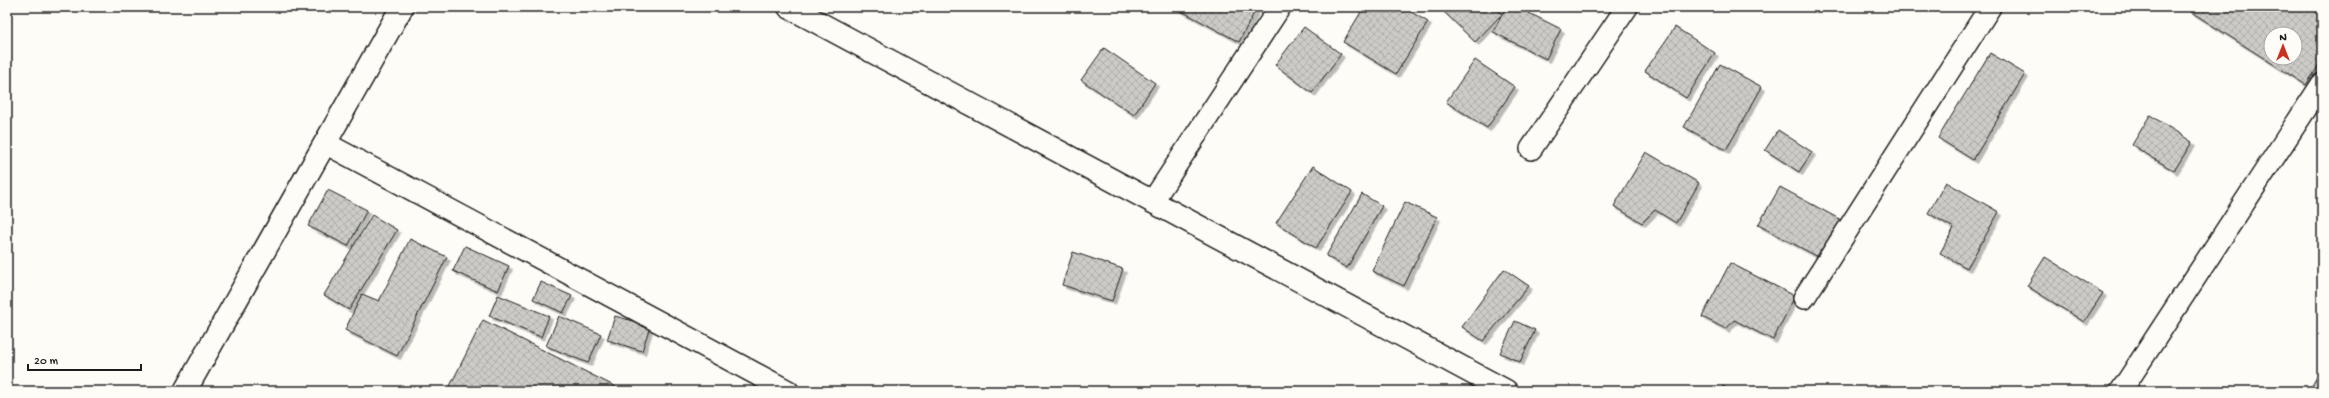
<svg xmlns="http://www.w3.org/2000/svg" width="2329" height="398" font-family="'Gochi Hand',sans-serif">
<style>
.building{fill:url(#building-cross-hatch);stroke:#1c1c1c;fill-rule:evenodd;filter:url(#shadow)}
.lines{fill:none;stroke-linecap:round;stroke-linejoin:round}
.service-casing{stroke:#1c1c1c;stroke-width:24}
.minor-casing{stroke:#1c1c1c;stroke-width:25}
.service{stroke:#fdfcf7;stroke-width:21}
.minor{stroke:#fdfcf7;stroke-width:22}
</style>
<defs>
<pattern id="building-cross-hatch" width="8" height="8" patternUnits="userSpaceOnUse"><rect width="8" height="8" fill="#cccbc8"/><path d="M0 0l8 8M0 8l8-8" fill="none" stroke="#afaeab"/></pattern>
<filter id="shadow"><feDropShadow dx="3.5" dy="3.5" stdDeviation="0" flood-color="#0004"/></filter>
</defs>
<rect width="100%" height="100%" fill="#fdfcf7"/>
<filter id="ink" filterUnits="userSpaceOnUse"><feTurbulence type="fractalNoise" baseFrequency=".025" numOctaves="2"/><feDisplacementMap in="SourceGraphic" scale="8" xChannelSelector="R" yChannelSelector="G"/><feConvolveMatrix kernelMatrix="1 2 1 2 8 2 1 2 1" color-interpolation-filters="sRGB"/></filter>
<g filter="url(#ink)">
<g class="building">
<polygon points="1174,7 1257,7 1239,42"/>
<polygon points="1364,7 1403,7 1428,22 1396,74 1343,42"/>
<polygon points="1439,7 1495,7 1502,14 1475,42"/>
<polygon points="1506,7 1517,7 1561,29 1546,59 1493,32"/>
<path d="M2194,7H2322V61L2306,85L2191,12ZM2271,34H2295V58H2271Z"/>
<polygon points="1304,27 1341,54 1312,93 1275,65"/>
<polygon points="1675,27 1715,53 1686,98 1645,71"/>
<polygon points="1104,48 1155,83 1134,115 1081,80"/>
<polygon points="1990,53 2025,74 1973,160 1938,138"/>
<polygon points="1475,60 1515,87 1487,128 1446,102"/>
<polygon points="1720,64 1762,87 1726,150 1684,127"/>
<polygon points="2150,115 2192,142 2174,171 2132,145"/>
<polygon points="1778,130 1812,152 1799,172 1765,150"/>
<polygon points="1646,152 1699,183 1676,223 1655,210 1642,223 1614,206"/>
<polygon points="1313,166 1352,192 1316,248 1276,223"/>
<polygon points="1946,182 1999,212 1967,268 1940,253 1954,228 1928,213"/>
<polygon points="1780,187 1843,221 1822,259 1758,225"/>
<polygon points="328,190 367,210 348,246 308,226"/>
<polygon points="1362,194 1382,206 1347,268 1326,256"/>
<polygon points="1405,202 1437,217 1404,286 1372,271"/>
<polygon points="372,215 397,230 349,310 324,295"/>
<polygon points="410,239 447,257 397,356 345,330 362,294 379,301"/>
<polygon points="465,246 509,266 498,291 453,271"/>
<polygon points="1073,252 1123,269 1112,301 1062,285"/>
<polygon points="2045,257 2103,293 2084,322 2027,286"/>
<polygon points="1730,263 1795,296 1773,340 1734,320 1726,329 1702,317"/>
<polygon points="1504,269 1529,286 1483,341 1462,327"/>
<polygon points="541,282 572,296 563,313 533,299"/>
<polygon points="498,295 549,316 541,337 489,316"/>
<polygon points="559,316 601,334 588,363 546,346"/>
<polygon points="615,316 650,326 642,351 607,340"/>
<polygon points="483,320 616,387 614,391 456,391 449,388"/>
<polygon points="1515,321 1535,330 1520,362 1500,353"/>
<polygon points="2322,368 2322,391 2309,391"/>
<polygon points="1723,386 1731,391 1720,391"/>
</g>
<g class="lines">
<g class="service-casing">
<g id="service">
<polyline points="325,143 788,391"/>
<polyline points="1531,149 1627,7"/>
<polyline points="1152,202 1280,7"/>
<polyline points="1804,298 1990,7"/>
<polyline points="2121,391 2322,84"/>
</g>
</g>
<g class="minor-casing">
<g id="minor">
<polyline points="789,7 1506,391"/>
<polyline points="185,391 402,7"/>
</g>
</g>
<use href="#service" class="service"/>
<use href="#minor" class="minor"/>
</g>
</g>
<rect width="2329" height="398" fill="none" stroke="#fdfcf7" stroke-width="24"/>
<rect x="12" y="12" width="2305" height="374" fill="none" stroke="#1c1c1c" stroke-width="1.5" filter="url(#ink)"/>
<g transform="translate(2283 46)"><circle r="19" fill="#fdfcf7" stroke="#a3a29f"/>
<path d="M0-3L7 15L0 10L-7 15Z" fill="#c8321e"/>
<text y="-6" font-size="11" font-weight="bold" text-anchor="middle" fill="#1c1c1c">N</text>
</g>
<path d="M28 364v6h113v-6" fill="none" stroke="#1c1c1c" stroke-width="2"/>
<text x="34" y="364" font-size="12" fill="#1c1c1c" stroke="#fdfcf7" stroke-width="3" paint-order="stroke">20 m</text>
</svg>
